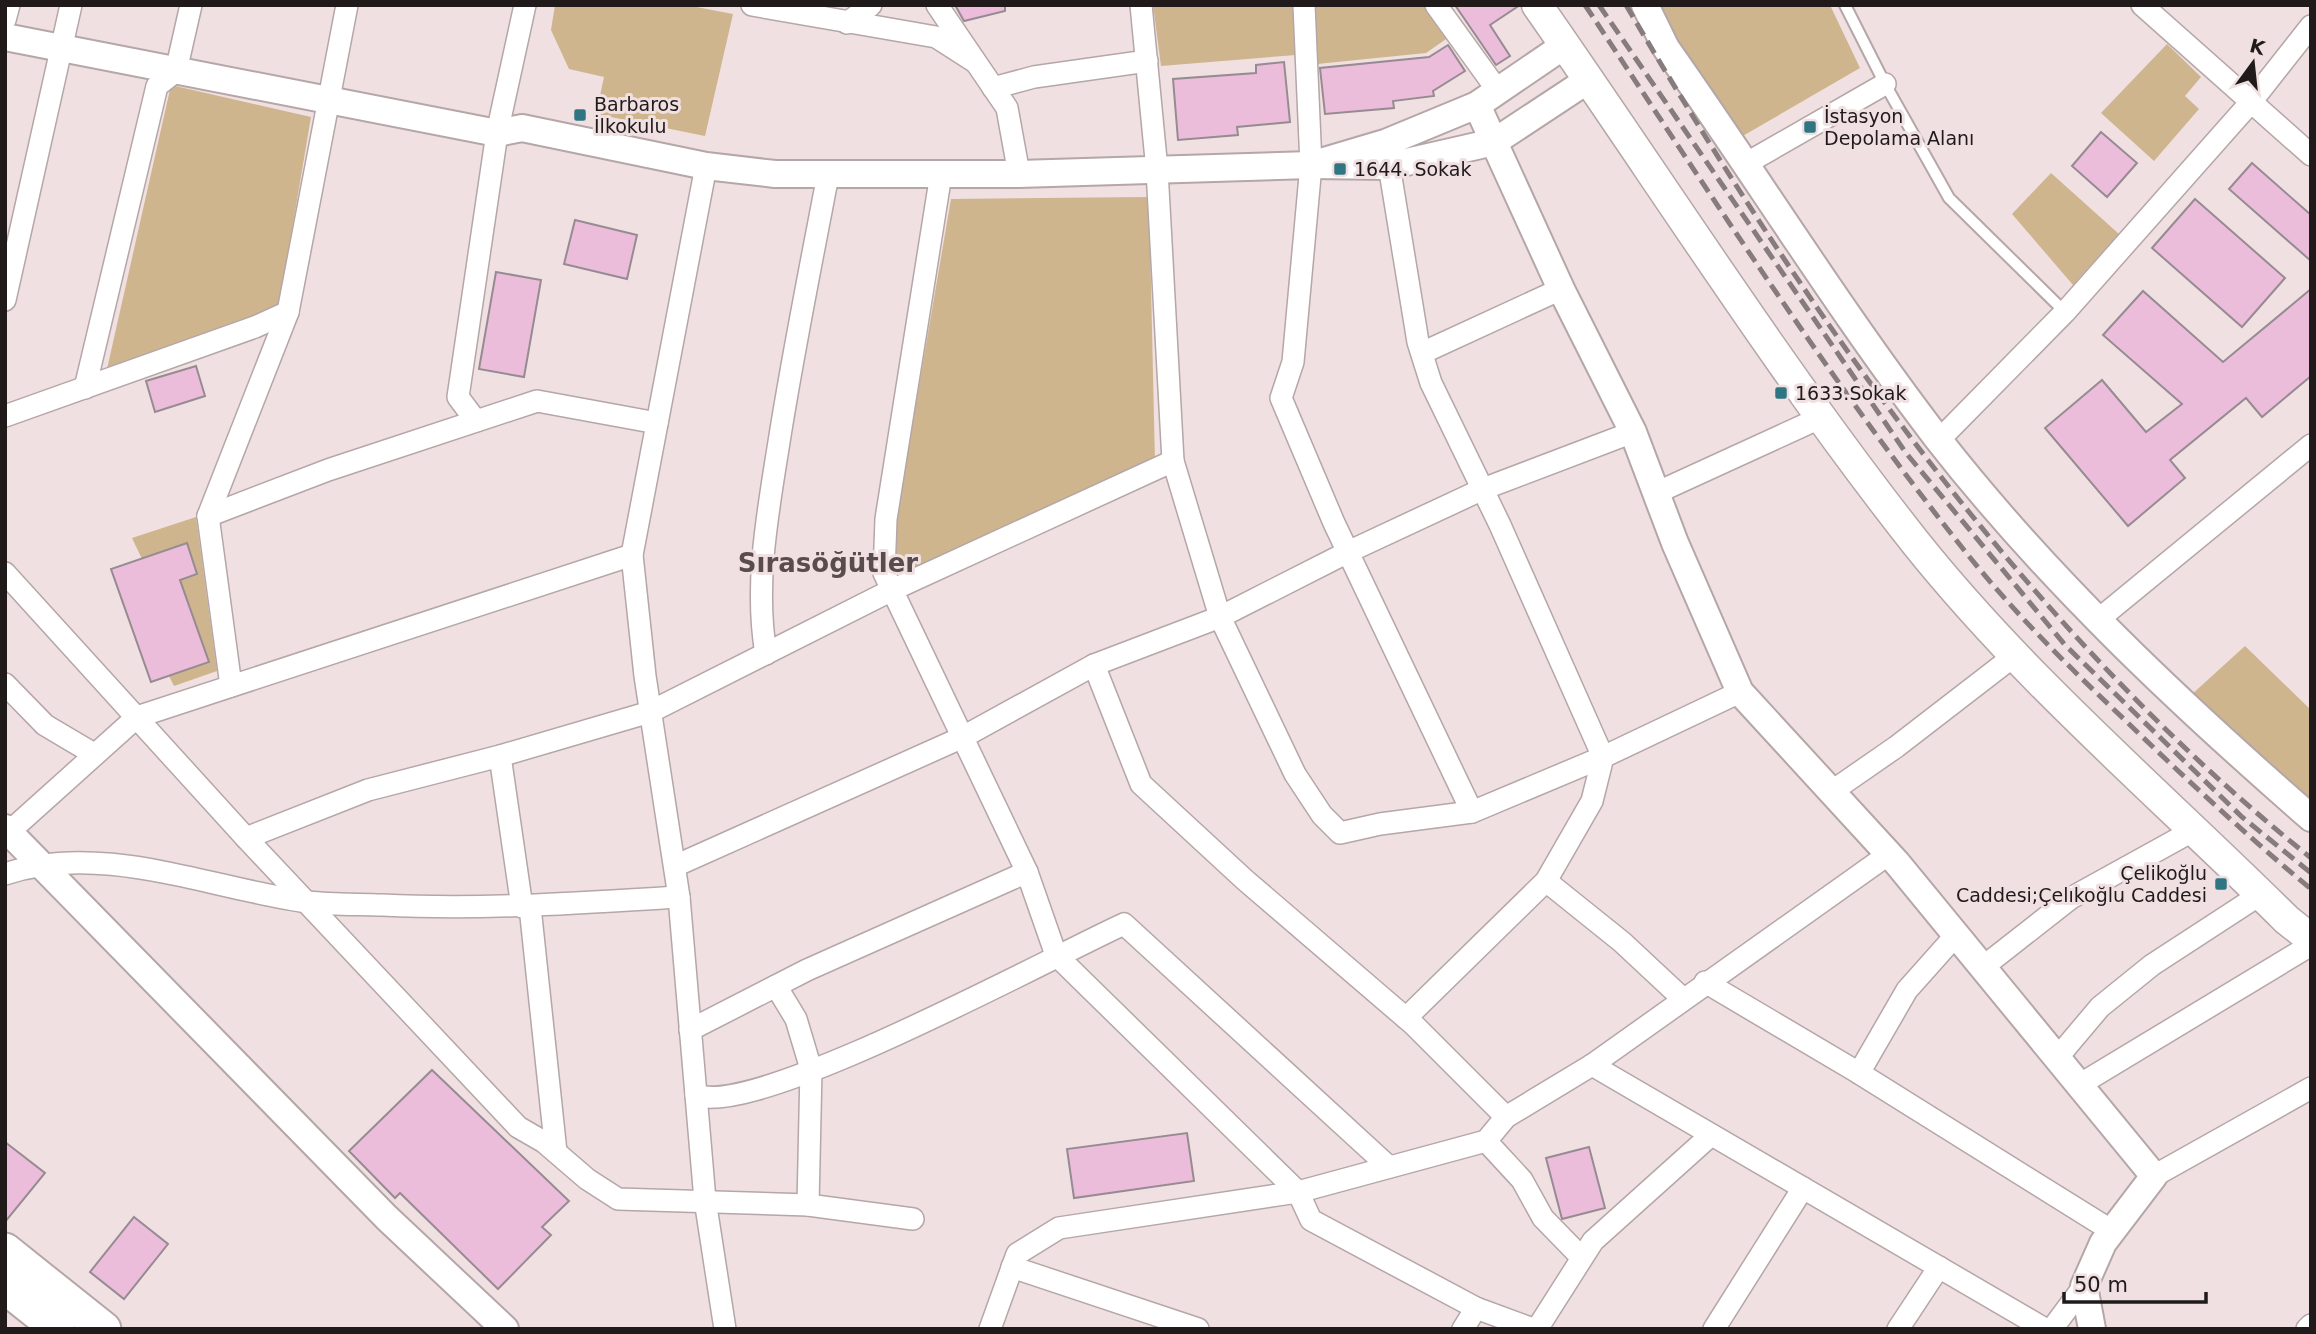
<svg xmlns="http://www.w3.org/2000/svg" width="2316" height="1334" font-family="'DejaVu Sans',sans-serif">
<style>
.green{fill:#ceb58e}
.building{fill:#ebbdda;stroke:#978b92;stroke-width:2}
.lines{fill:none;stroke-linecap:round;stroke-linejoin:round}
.service-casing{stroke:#b5a6a7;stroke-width:14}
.minor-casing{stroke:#b5a6a7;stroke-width:24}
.tertiary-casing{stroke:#b5a6a7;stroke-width:30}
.secondary-casing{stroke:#b5a6a7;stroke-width:33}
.primary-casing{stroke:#b5a6a7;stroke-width:37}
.service{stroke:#fff;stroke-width:10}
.minor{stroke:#fff;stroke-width:21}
.tertiary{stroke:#fff;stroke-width:26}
.secondary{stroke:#fff;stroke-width:30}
.primary{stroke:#fff;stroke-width:33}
.rail{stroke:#877c7d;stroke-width:5;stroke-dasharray:14 7;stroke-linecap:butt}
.poi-dot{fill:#307682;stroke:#f0e0e1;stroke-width:2.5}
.labels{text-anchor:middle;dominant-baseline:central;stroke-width:6;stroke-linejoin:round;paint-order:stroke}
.poi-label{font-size:19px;fill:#201a1b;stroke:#f0e0e1;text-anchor:start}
.district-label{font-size:26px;font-weight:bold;fill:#594c4d;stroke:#f0e0e1}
</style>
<rect width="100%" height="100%" fill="#f0e0e1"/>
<g class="green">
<polygon points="555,5 686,5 733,14 705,136 596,114 604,77 569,69 551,30"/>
<polygon points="1153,5 1293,5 1296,55 1161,66"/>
<polygon points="1311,5 1424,5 1449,37 1426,53 1317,64"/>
<polygon points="1652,5 1830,5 1860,68 1741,137"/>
<polygon points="2167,44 2201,77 2185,96 2199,109 2154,161 2101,113"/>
<polygon points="171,85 311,117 279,307 107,369"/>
<polygon points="2051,173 2119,234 2073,285 2012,214"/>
<polygon points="1149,197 1155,462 906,578 895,567 894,532 951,199"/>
<polygon points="196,517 217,671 174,686 169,676 208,662 180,580 197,573 186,543 142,559 132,538"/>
<polygon points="2245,646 2311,710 2311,801 2190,696"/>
</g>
<g class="building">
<polygon points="955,5 1005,5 1005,11 964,21"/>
<polygon points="1455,5 1520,5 1490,25 1510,56 1496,65"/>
<polygon points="1448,45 1465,71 1433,91 1434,96 1393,101 1394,108 1325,114 1320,68 1429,57"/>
<polygon points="1284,62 1290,122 1237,127 1238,135 1178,140 1173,79 1256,73 1256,65"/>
<polygon points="2101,132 2137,163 2107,197 2072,166"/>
<polygon points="2252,163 2311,215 2311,261 2229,189"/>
<polygon points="2195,199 2285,278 2242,327 2152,248"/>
<polygon points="575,220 637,235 627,279 564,264"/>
<polygon points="496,272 541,280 524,377 479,369"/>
<polygon points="2311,289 2311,376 2262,417 2246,398 2170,460 2185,478 2128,526 2045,428 2102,380 2146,432 2182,404 2103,335 2143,291 2223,362"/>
<polygon points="196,366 205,396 155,412 146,381"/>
<polygon points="187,543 197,574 180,580 209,662 151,682 111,569"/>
<polygon points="432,1070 569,1201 542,1227 551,1235 498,1289 400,1193 395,1198 349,1151"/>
<polygon points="1187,1133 1194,1181 1074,1198 1067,1149"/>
<polygon points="5,1142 45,1173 5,1222"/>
<polygon points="1589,1147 1605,1208 1562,1219 1546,1158"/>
<polygon points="134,1217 168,1244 124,1299 90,1272"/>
</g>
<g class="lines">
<g class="service-casing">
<polyline id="service" points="1845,5 1885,84 1949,198 2065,312"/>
</g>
<g class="minor-casing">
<g id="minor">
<polyline points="752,5 936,37 975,62"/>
<polyline points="937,5 1007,108 1019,174"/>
<polyline points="1141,5 1157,170 1173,461 1220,617 1295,774 1322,815 1340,833 1380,824 1472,812 1603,757 1500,525 1431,383 1418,342 1387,153"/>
<polyline points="1304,5 1311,165 1293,362 1281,398 1334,523 1472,812"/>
<polyline points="1436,5 1498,91"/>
<polyline points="2142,5 2311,155"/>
<polyline points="5,20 9,5"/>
<polyline points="847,23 871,5"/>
<polyline points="993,88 1034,77 1147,61"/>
<polyline points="1747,163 1885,84"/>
<polyline points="706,166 632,555 645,676 679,897 705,1200 725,1329"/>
<polyline points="941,174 886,519 884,573 1027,872 1056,955 1298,1192 1311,1220 1476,1308 1533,1329"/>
<polyline points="5,300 71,5"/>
<polyline points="1422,353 1561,289"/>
<polyline points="85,388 157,86 176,71 191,5"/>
<polyline points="5,416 255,327 288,312"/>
<polyline points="476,421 458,397 497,133 525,5"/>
<polyline points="1939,440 2065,312 2251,102 2311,26"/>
<polyline points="1656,493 1822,417"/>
<polyline points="208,516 328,470 537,401 657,423"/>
<polyline points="5,573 246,838 518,1127 544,1142 587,1179 618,1199 808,1205 913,1219"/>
<polyline points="2099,619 2311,445"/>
<path d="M766,654C754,583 768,512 779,442C793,353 811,264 828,175"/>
<polyline points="1094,665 1141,784 1245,880 1414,1025 1506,1117"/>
<polyline points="5,684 45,725 94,754"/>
<polyline points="231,686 208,516 288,312 347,5"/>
<polyline points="1831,792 1896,747 2014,656"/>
<polyline points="9,832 137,717 632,555"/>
<polyline points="246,838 368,790 500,756"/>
<polyline points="675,866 963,737 1094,665 1220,617 1348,552 1483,489 1633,432"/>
<path d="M5,874C101,841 212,889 308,902C332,905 358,904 382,905C482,910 580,903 679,897"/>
<polyline points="1546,881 1622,942 1682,998"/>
<polyline points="522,907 500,756 650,712 892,590 1173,461"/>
<polyline points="530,907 556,1152"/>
<polyline points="1983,967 2071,898 2196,829"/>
<polyline points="1705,982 1859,1073 2112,1231"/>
<polyline points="776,986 796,1019 811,1069 808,1205"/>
<polyline points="1406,1018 1546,881 1592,801 1603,757 1740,692"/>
<polyline points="690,1030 807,970 1027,872"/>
<polyline points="2057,1058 2100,1007 2152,965 2261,894"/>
<polyline points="1592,1065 2045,1329"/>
<polyline points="1859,1073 1907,990 1956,935"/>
<polyline points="2079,1085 2311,945"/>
<path d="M696,1095C757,1118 1051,957 1124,924L1389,1167"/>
<polyline points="1486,1141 1522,1180 1543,1218 1581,1257"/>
<polyline points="2154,1176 2311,1088"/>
<polyline points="1012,1267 1198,1329"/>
<polyline points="990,1329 1017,1254 1059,1228 1298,1192 1486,1141 1506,1117 1592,1065 1889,854"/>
<polyline points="1463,1329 1476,1308"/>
<polyline points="1537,1329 1593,1241 1711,1135"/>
<polyline points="1714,1329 1803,1188"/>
<polyline points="1898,1329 1939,1267"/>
<polyline points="2052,1329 2084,1286"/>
<polyline points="2307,1329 2311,1325"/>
</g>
</g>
<g class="tertiary-casing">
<g id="tertiary">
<path d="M1645,5L1666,48C1757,177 1841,313 1937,438C2046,578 2178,702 2311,818"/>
<polyline points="5,37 497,133 522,128 706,166 775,174 1019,174 1311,165"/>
<polyline points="1565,45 1477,105 1385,143 1311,165 1389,166 1494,142 1588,80"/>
<polyline points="1477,105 1561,289 1633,432 1675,543 1740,692 1897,863 2154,1176 2103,1243 2084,1286 2092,1329"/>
<polyline points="5,828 387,1218 505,1329"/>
</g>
</g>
<g class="secondary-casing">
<path id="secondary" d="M1537,5C1662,184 1780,371 1915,542C2025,680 2162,796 2287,920L2311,939"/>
</g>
<g class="primary-casing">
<g id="primary">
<polyline points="5,1250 104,1329"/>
<polyline points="5,1287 58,1329"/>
</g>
</g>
<use href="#service" class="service"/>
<use href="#minor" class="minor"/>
<use href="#tertiary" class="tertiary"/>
<use href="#secondary" class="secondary"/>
<use href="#primary" class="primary"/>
<g class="rail">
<path d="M1585,5C1708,190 1829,381 1968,555C2016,615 2071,669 2127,722C2187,780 2247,836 2311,889"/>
<polyline points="1599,5 1906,453 2065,645 2242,817 2311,873"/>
<path d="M1626,5C1809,317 2026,630 2311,858"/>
</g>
</g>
<g class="poi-dot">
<rect x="573" y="108" width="14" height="14" rx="3.5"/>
<rect x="1803" y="120" width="14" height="14" rx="3.5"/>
<rect x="1333" y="162" width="14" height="14" rx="3.5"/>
<rect x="1774" y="386" width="14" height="14" rx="3.5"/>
<rect x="2214" y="877" width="14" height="14" rx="3.5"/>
</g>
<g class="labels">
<g class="poi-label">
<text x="594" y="104">Barbaros<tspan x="594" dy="22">İlkokulu</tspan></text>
<text x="1824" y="116">İstasyon<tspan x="1824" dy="22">Depolama Alanı</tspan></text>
<text x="1354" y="169">1644. Sokak</text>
<text x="1795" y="393">1633.Sokak</text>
<text x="2207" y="873" text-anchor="end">Çelikoğlu<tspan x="2207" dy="22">Caddesi;Çelıkoğlu Caddesi</tspan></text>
</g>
<g class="district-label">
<text x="828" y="563">Sırasöğütler</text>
</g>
</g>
<rect width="2316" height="1334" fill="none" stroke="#201a1b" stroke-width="14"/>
<g transform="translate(2253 63) rotate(15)" stroke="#f0e0e1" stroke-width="5" paint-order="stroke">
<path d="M0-5L12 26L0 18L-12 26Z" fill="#201a1b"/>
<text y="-10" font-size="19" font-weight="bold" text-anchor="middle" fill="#201a1b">K</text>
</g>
<path d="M2064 1292v10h142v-10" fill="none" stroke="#201a1b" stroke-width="3.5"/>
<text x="2074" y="1292" font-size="21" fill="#201a1b" stroke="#f0e0e1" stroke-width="5" paint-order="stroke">50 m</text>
</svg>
